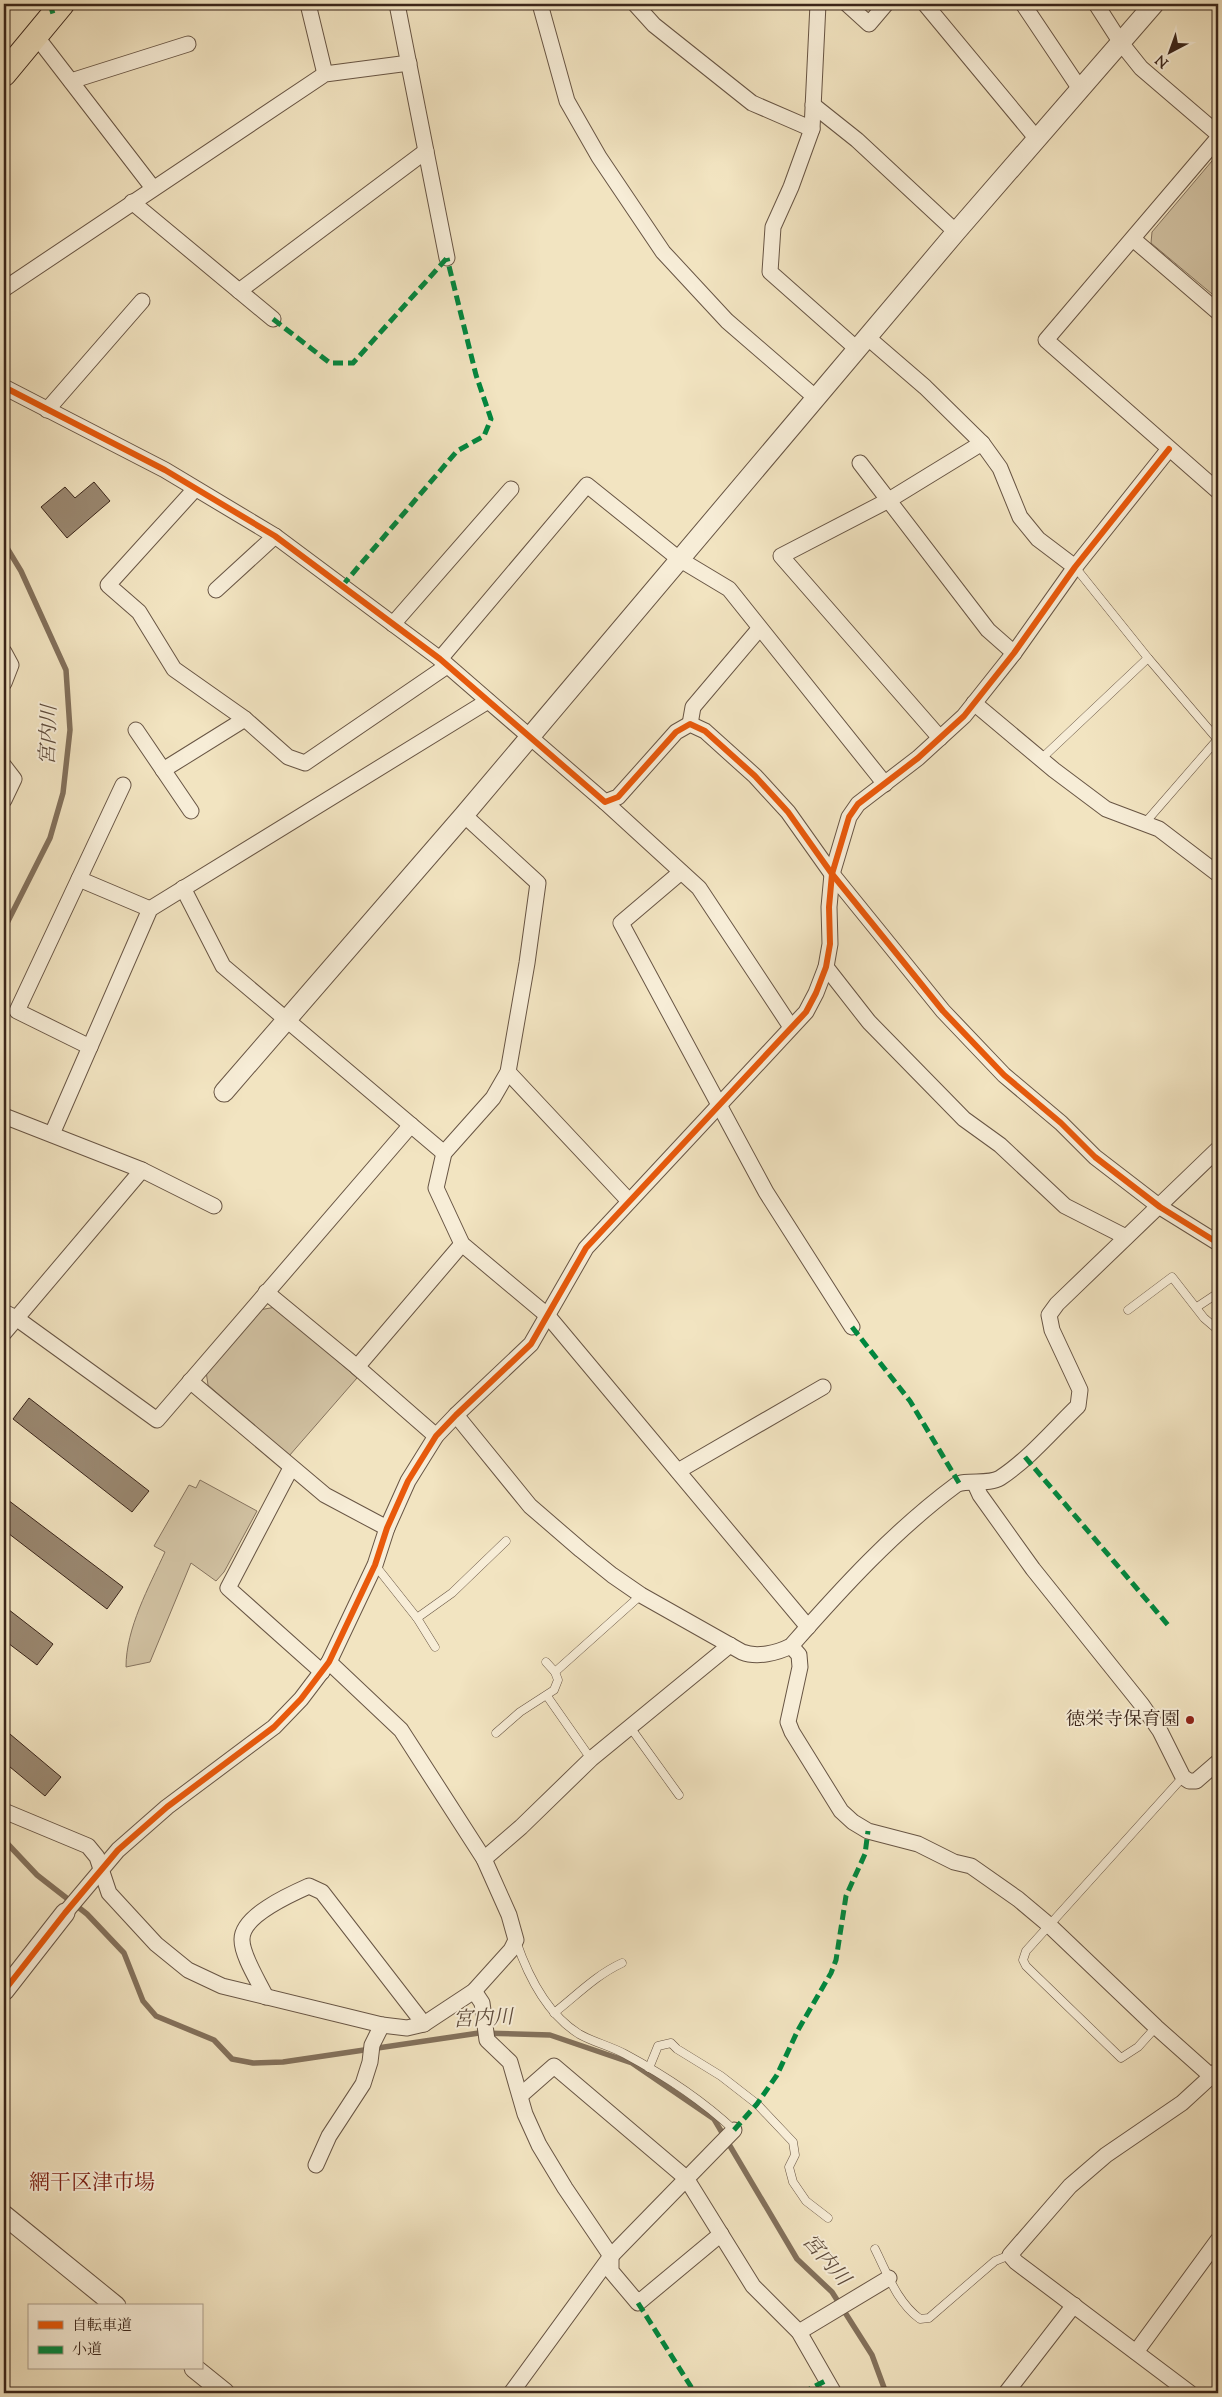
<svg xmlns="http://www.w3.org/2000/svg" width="1222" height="2397" font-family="'Sorts Mill Goudy','Noto Serif JP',serif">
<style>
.green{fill:#d3c4a5;stroke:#867460}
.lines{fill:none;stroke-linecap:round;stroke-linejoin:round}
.stream{stroke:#83715c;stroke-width:5.5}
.building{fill:#9a8871;stroke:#3a251a}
.service-casing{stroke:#685544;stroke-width:9}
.minor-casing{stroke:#685544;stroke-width:17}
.tertiary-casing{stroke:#685544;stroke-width:21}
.primary-casing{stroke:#3a251a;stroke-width:26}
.service{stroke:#f7edd7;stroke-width:8}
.minor{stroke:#f7edd7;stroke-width:15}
.tertiary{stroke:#f7edd7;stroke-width:19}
.primary{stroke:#f2e4c1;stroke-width:24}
.quiet{stroke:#00873e;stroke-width:5;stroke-dasharray:10 5;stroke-linecap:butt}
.cycleway-casing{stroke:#f7edd7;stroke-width:9}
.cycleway{stroke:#e8590c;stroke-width:6}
.poi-dot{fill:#8f2418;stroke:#f7edd7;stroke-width:2}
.labels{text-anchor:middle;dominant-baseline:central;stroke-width:4;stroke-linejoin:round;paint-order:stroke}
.poi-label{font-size:19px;fill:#3a251a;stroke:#f7edd7;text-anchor:end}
.water-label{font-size:20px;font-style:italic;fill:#5e4b3b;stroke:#f7edd7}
.quarter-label{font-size:21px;fill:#7a1f14;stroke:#f7edd7}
</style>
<rect width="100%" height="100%" fill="#f2e4c1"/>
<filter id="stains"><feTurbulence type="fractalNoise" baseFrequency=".004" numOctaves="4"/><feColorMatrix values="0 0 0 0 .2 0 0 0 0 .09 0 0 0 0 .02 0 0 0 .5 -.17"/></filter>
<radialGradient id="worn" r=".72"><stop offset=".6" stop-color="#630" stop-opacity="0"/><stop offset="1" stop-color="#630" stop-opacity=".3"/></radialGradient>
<g class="green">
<polygon points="1217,155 1218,155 1218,299 1151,243 1152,232"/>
<polygon points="276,1307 357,1378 289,1456 208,1385 206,1371 259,1310"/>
<path d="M200,1480L257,1511L224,1572L216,1581L191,1563L150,1662L126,1667C126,1628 149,1587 165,1552L154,1546L189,1485L196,1488Z"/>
</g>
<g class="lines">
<g class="stream">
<polyline points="4,543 21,571 66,670 70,730 63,793 50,838 4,929"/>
<polyline points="4,1840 37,1875 87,1914 124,1953 143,2001 156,2016 214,2040 232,2059 253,2063 283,2062 479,2033 550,2035 632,2063 714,2119 797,2259 832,2292 872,2355 886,2393"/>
</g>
</g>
<g class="building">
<polygon points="94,482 110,501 67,538 41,507 65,487 75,498"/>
<polygon points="29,1398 149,1491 132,1512 13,1419"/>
<polygon points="4,1497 123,1587 107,1609 4,1530"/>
<polygon points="4,1606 53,1644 37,1665 4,1640"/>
<polygon points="4,1729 61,1777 45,1796 4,1762"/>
</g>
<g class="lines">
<g class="service-casing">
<g id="service">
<polyline points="1075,567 1148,658 1218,740"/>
<polyline points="1041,759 1148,658"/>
<polyline points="1144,824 1217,740"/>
<polyline points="1197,1307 1218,1293"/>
<polyline points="1128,1310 1172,1277 1204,1318 1218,1330"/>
<polyline points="375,1565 417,1618 435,1647"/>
<polyline points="417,1618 452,1593 506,1541"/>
<polyline points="555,1672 641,1595"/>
<polyline points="547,1696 591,1759"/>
<polyline points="630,1727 679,1795"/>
<polyline points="496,1733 520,1712 554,1690 558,1680 555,1672 546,1662"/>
<path d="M516,1941C528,1976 547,2014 579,2034C593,2042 610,2046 625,2054C664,2075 701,2099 734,2130"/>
<path d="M554,2013C577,1995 596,1975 622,1963"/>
<polyline points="1156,2027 1138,2047 1121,2058 1026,1966 1023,1960 1026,1951 1183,1777"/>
<polyline points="649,2068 658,2046 671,2043 677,2049 721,2076 757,2104 793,2142 795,2155 789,2167 793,2182 806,2201 828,2218"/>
<path d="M875,2249C888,2275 897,2302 920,2319L929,2318L995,2261L1010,2255"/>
</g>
</g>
<g class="minor-casing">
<g id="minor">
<polyline points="308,4 325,74"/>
<polyline points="397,4 447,258"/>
<polyline points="540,4 567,101 599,157 663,252 727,321 816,398"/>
<polyline points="635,4 654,25 752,103 812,129"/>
<polyline points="818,4 812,129 791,187 773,227 770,272 857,349"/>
<polyline points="847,4 869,24 886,4"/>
<polyline points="925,4 1037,139"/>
<polyline points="1023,4 1080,89"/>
<polyline points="1096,4 1121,43 1141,68 1218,134"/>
<polyline points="36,36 153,188"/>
<polyline points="71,81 188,44"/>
<polyline points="813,105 857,140 956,232"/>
<polyline points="1218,138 1046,340 1218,491"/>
<polyline points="132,202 273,319"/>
<polyline points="1133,239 1218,312"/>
<polyline points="4,289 325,74 409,63"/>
<polyline points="239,291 426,151"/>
<polyline points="867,337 925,387 982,443 1000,468 1020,517 1038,539 1075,567"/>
<polyline points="4,387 165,470 275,536 440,659 605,802 618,797 676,732 690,724 705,731 755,776 788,812 832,874 905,964 943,1011 1004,1075 1061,1123 1095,1157 1160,1207 1218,1243"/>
<polyline points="47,410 142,301"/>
<polyline points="860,463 988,630 1014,653"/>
<polyline points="195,489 108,585 139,612 174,669 245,719 288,757 305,763 447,666"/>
<polyline points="216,590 275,536"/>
<polyline points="393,624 511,489"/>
<polyline points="4,652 11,665 4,683"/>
<polyline points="440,659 587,485 679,559 729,589 885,784"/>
<polyline points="974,703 1054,770 1106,809 1159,829 1218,874"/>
<polyline points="690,724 693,707 759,629"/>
<polyline points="136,730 191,811"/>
<polyline points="940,738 781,556 889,500 982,443"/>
<polyline points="4,766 14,779 4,800"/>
<polyline points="163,770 245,719"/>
<polyline points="605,802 699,888 791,1027"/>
<polyline points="464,815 538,883 527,963 508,1072 493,1098 444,1153 436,1188 462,1244 548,1316 808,1627"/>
<polyline points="681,872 621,923 766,1192 852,1327"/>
<polyline points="79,879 150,909"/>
<polyline points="183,888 223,966 444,1153"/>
<polyline points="826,967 869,1022 964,1119 1000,1145 1065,1206 1126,1237"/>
<polyline points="90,1047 17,1011 123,785"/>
<polyline points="508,1072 629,1201"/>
<polyline points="4,1116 142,1170 214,1206"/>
<polyline points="52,1134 150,909 488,701"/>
<polyline points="266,1292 357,1367 436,1436"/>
<polyline points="4,1312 16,1318 157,1420 411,1125"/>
<polyline points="4,1333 142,1170"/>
<polyline points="357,1367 462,1244"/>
<polyline points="190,1381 325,1495 387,1528"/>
<path d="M456,1415L530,1506L581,1550L612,1575L641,1595L742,1652C757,1658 777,1653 791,1646C842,1588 894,1531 956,1485C965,1479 989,1485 1000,1478C1029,1459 1053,1430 1078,1406L1080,1390L1052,1330L1049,1315L1057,1304L1218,1149"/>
<polyline points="291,1468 228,1588 322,1672"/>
<polyline points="678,1471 823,1387"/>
<polyline points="975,1484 980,1495 1033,1569 1142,1705 1160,1731 1183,1777 1189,1781 1196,1781 1218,1762"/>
<polyline points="791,1646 799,1655 800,1667 788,1722 792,1732 841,1811 853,1822 868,1831 918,1844 954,1862 971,1866 1018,1899 1049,1925 1156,2027 1211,2076"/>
<polyline points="4,1811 88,1846 97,1857 109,1893 156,1944 188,1970 222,1986 382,2025 407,2028 424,2024 474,1991 511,1950 516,1940 509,1915 484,1859 401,1730 329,1662"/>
<polyline points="484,1859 521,1827 591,1759 730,1645"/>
<polyline points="65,1913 118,1850 167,1807 274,1727 301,1699 329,1662 375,1565 387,1528 408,1481 436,1436 456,1415 531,1344 586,1248 806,1012 816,993 826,967 830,944 829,907 832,874 849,817 858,804 918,758 964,716 1014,653 1075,567 1169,449"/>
<polyline points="474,1991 482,2003 487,2040 510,2062 525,2114 539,2145 565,2188 611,2256 611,2271 638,2303 721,2234"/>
<path d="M266,1997C259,1982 242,1956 242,1940C241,1916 291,1894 309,1886L322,1892L424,2024"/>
<polyline points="521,2095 554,2066 686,2178 753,2286 799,2332 834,2393"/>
<polyline points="316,2165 329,2136 363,2084 370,2062 372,2045 382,2025"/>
<polyline points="799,2332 889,2278"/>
<polyline points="1136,2352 1218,2240"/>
<polyline points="511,2393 611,2256 734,2130"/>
<polyline points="1006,2393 1074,2305"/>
<polyline points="1190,2393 1016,2262 1010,2255 1070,2186 1106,2155 1182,2103 1218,2070"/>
</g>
</g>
<g class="tertiary-casing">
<g id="tertiary">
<polyline points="224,1092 464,815 956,232 1154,4"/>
<polyline points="4,1991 65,1913"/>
<polyline points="4,2215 116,2306"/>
<polyline points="194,2368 225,2393"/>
</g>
</g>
<g class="primary-casing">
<polyline id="primary" points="4,74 62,4"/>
</g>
<use href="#service" class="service"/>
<use href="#minor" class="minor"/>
<use href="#tertiary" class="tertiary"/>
<use href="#primary" class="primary"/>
<g class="quiet">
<polyline points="50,4 53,14"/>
<polyline points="273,319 330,363 353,363 447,258"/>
<polyline points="342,586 457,451 484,436 491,419 476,375 447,258"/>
<polyline points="852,1327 910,1401 959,1483"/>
<polyline points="1025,1457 1168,1625"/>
<polyline points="734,2130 757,2104 777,2075 798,2030 831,1973 836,1960 846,1896 865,1854 868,1831"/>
<polyline points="638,2303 695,2393"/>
<polyline points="802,2393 827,2380"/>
</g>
<g class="cycleway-casing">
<g id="cycleway">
<polyline points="4,387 165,470 275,536 440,659 605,802 618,797 676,732 690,724 705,731 755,776 788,812 832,874 905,964 943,1011 1004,1075 1061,1123 1095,1157 1160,1207 1218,1243"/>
<polyline points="4,1991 65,1913 118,1850 167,1807 274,1727 301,1699 329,1662 375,1565 387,1528 408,1481 436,1436 456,1415 531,1344 586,1248 806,1012 816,993 826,967 830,944 829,907 832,874 849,817 858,804 918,758 964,716 1014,653 1075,567 1169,449"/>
</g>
</g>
<use href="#cycleway" class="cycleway"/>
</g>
<circle class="poi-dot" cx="1190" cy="1720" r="5"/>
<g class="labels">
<g class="poi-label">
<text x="1180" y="1720">徳栄寺保育園</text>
</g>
<g class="water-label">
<text transform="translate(50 735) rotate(-88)">宮内川</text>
<text transform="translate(483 2020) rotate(-3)">宮内川</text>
<text transform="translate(825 2261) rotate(49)">宮内川</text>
</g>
<g class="quarter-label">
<text x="92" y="2184">網干区津市場</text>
</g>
</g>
<rect width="1222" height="2397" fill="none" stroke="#f2e4c1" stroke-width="20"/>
<rect x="5" y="5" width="1212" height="2387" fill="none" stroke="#3a251a" stroke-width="2.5"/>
<rect x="10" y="10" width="1202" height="2377" fill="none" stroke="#3a251a"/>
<rect x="28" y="2304" width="175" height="65" fill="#f7edd7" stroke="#ab9d8b"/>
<rect x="38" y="2321" width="25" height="8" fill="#e8590c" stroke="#ab9d8b"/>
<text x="72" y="2330" font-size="15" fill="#3a251a">自転車道</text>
<rect x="38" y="2346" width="25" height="8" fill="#00873e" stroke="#ab9d8b"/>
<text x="72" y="2354" font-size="15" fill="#3a251a">小道</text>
<g transform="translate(1170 52) rotate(221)" stroke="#f7edd7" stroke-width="4" paint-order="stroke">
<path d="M0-4L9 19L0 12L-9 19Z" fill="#3a251a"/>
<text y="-8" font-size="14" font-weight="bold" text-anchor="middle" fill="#3a251a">N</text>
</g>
<rect width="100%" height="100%" filter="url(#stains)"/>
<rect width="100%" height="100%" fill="url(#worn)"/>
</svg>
